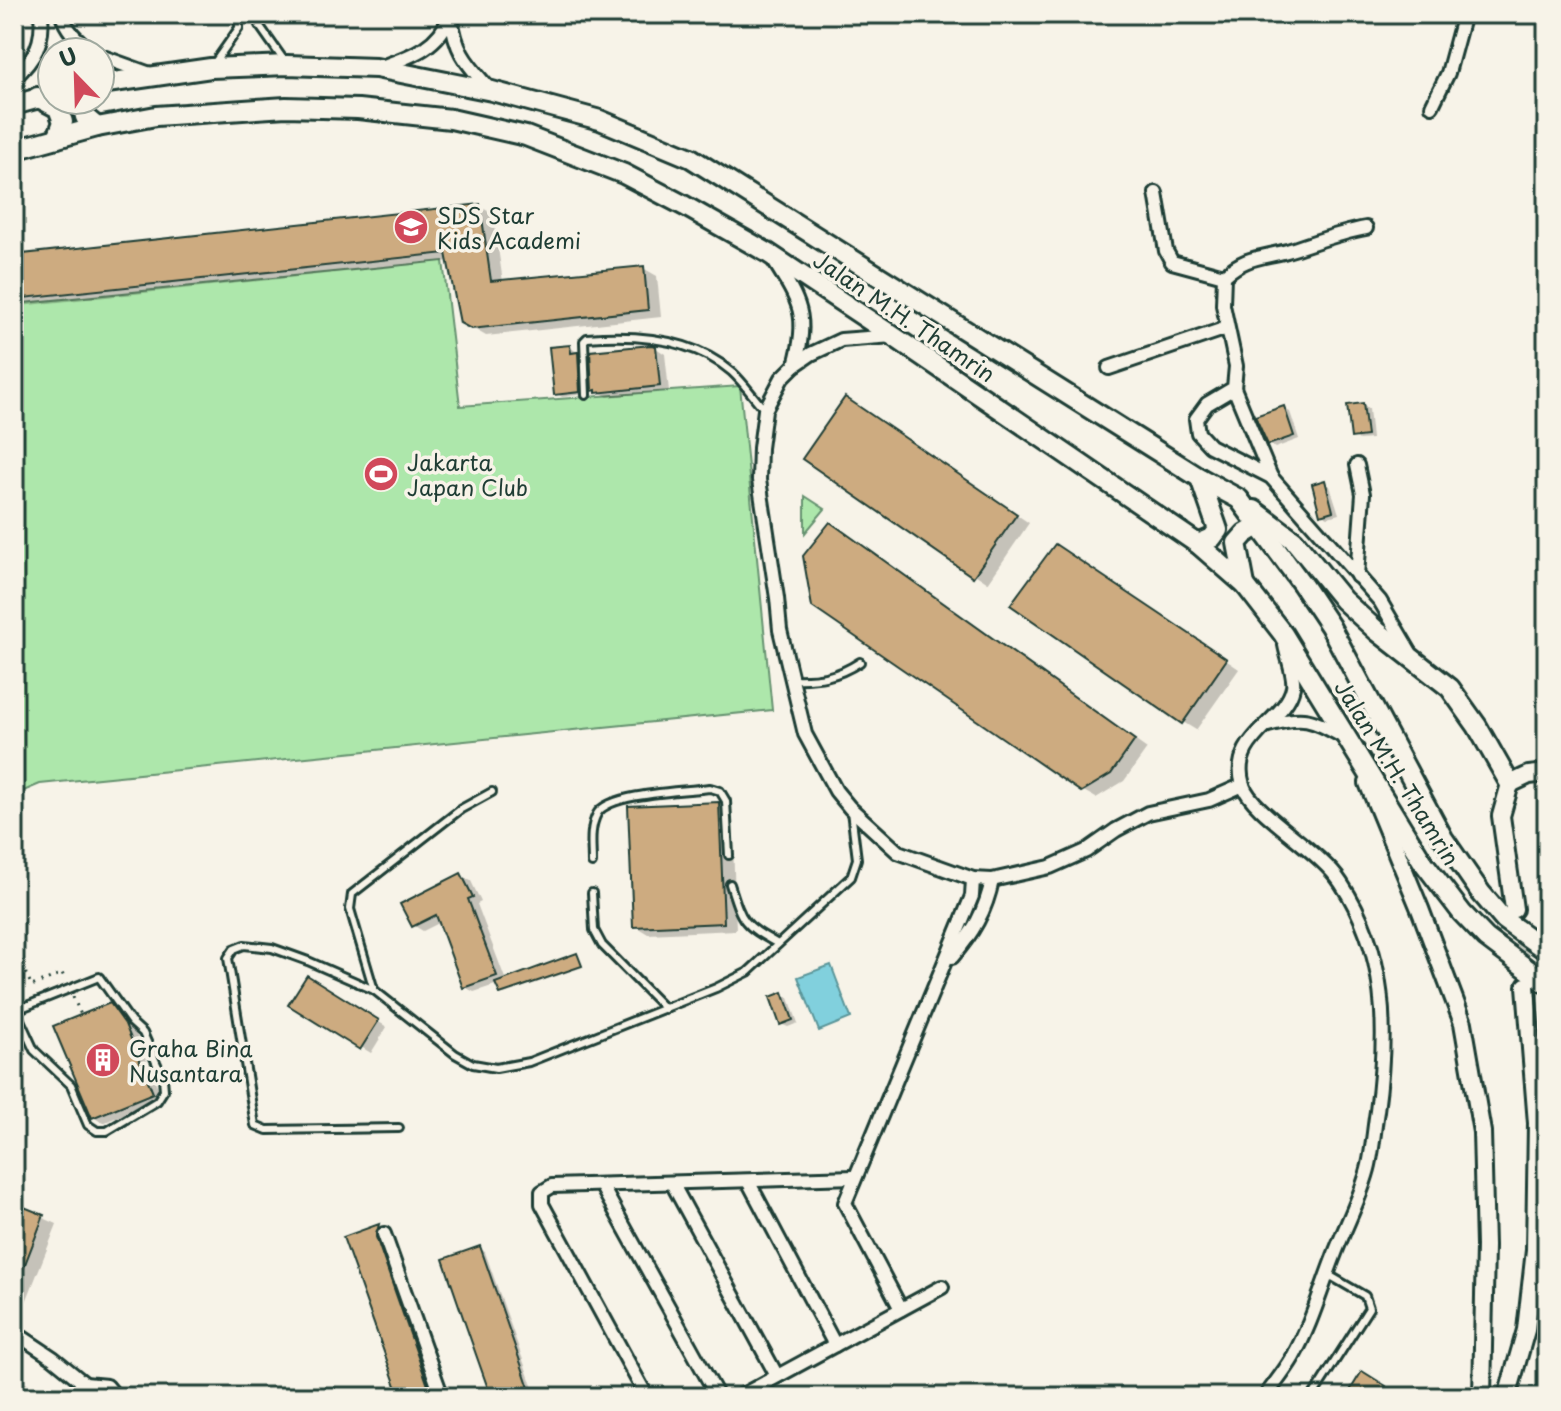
<svg xmlns="http://www.w3.org/2000/svg" width="1561" height="1411" font-family="'Playpen Sans',sans-serif">
<style>
.green{fill:#ade7ab;stroke:#669270;stroke-width:2}
.water{fill:#81d0dd;stroke:#5a9599;stroke-width:2}
.shadow{fill:#0003}
.building{fill:#cdab80;stroke:#1f3d34;stroke-width:2}
.lines{fill:none;stroke-linecap:round;stroke-linejoin:round}
.secondary-tunnel{stroke:#cccfc4;stroke-width:16;stroke-dasharray:16 8;stroke-linecap:butt}
.service-casing{stroke:#1f3d34;stroke-width:12}
.minor-casing{stroke:#1f3d34;stroke-width:18}
.secondary-casing{stroke:#1f3d34;stroke-width:22}
.primary-casing{stroke:#1f3d34;stroke-width:24}
.path{stroke:#1f3d34;stroke-width:3;stroke-dasharray:2 6;stroke-linecap:butt}
.service{stroke:#f7f3e8;stroke-width:6}
.minor{stroke:#f7f3e8;stroke-width:12}
.secondary{stroke:#f7f3e8;stroke-width:16}
.primary{stroke:#f7f3e8;stroke-width:18}
.labels{text-anchor:middle;dominant-baseline:central;stroke-width:7;stroke-linejoin:round;paint-order:stroke}
.poi-label{font-size:22px;fill:#1f3d34;stroke:#f7f3e8;text-anchor:start}
.street-label{font-size:22px;fill:#1f3d34;stroke:#f7f3e8}
</style>
<rect width="100%" height="100%" fill="#f7f3e8"/>
<filter id="ink" filterUnits="userSpaceOnUse"><feTurbulence type="fractalNoise" baseFrequency=".0125" numOctaves="2"/><feDisplacementMap in="SourceGraphic" scale="16" xChannelSelector="R" yChannelSelector="G"/><feConvolveMatrix kernelMatrix="1 2 1 2 8 2 1 2 1" color-interpolation-filters="sRGB"/></filter>
<g filter="url(#ink)">
<g class="green">
<polygon points="443,261 460,406 740,386 772,710 40,784 14,795 14,304"/>
<polygon points="805,496 825,509 805,533"/>
</g>
<polygon class="water" points="831,965 851,1018 819,1031 798,977"/>
<g class="shadow">
<polygon points="479,206 493,214 503,282 643,268 657,276 661,317 486,336 462,322 450,261 20,306 14,303 14,257"/>
<polygon points="570,347 584,358 585,394 562,397 556,393"/>
<polygon points="656,348 665,354 669,391 608,397 594,389"/>
<polygon points="1363,405 1369,409 1372,439 1359,440 1353,436"/>
<polygon points="859,407 1029,523 988,583 805,459"/>
<polygon points="1283,408 1290,412 1299,439 1275,448 1269,444"/>
<polygon points="1324,482 1330,486 1339,514 1328,517 1322,514"/>
<polygon points="843,532 1147,749 1124,781 1096,798 1082,790"/>
<polygon points="1069,554 1239,669 1196,730 1183,722"/>
<polygon points="718,804 732,812 736,930 648,934 635,926"/>
<polygon points="461,876 471,881 481,902 477,904 506,981 577,955 583,967 504,994 498,984 474,992 465,987 441,922 423,931 413,925"/>
<polygon points="307,978 387,1027 371,1053 291,1004"/>
<polygon points="783,994 789,998 798,1023 788,1027 781,1024"/>
<polygon points="110,1005 120,1011 135,1032 162,1098 103,1123 93,1117"/>
<polygon points="14,1205 57,1224 22,1312 14,1309"/>
<polygon points="379,1226 384,1230 436,1397 401,1397 345,1238"/>
<polygon points="479,1248 485,1252 536,1397 493,1397"/>
<polygon points="1363,1374 1390,1391 1386,1397 1350,1397"/>
<polygon points="14,1381 22,1381 36,1389 36,1397 14,1397"/>
</g>
<g class="building">
<polygon points="480,204 491,281 644,266 648,310 471,329 460,323 446,253 14,299 14,255"/>
<polygon points="570,345 571,353 578,352 580,392 554,395 549,347"/>
<polygon points="651,345 656,346 660,386 596,393 596,390 592,391 590,351"/>
<polygon points="845,397 1017,514 973,577 802,459"/>
<polygon points="1363,403 1367,436 1351,438 1347,405"/>
<polygon points="1284,406 1294,436 1268,445 1255,416"/>
<polygon points="1325,480 1333,511 1320,515 1312,484"/>
<polygon points="830,522 1135,740 1111,774 1081,792 812,607 803,556"/>
<polygon points="1055,544 1227,659 1182,724 1010,605"/>
<polygon points="719,802 724,923 633,927 628,806"/>
<polygon points="461,873 473,897 468,899 497,976 463,988 436,915 412,927 400,904"/>
<polygon points="577,953 582,966 500,994 495,983"/>
<polygon points="307,975 379,1020 360,1050 288,1005"/>
<polygon points="783,992 793,1020 780,1025 770,997"/>
<polygon points="110,1003 125,1024 153,1093 92,1118 53,1026"/>
<polygon points="14,1203 44,1215 15,1290 14,1290"/>
<polygon points="379,1224 376,1237 432,1397 400,1397 343,1237"/>
<polygon points="480,1246 521,1364 532,1397 491,1397 467,1329 443,1259"/>
<polygon points="1362,1371 1386,1386 1379,1397 1346,1397"/>
</g>
<g class="lines">
<polyline class="secondary-tunnel" points="1516,920 1524,973"/>
<g class="service-casing">
<g id="service">
<polyline points="257,14 259,25 285,62"/>
<polyline points="213,65 239,28 239,14"/>
<path d="M586,395L584,341L587,338C635,334 693,338 732,372C744,383 754,398 765,410"/>
<path d="M791,679C819,680 837,677 860,662"/>
<path d="M592,863C592,847 589,829 597,814C608,793 686,791 710,788L720,791L726,801L729,855"/>
<path d="M730,884C742,922 742,924 778,944"/>
<polyline points="592,893 594,930 602,945 665,1009"/>
<polyline points="374,990 350,909 352,894 461,809 492,792"/>
<polyline points="14,1011 99,977 131,1022 143,1033 163,1078 164,1090 157,1101 107,1131 97,1131 88,1125 71,1085 34,1050 16,1011"/>
<polyline points="399,1128 267,1130 255,1125 228,958 234,949 244,945 272,948 308,961 374,990 455,1054 473,1064 496,1068 529,1062 716,988 748,972 851,877 857,859 851,811"/>
<polyline points="1312,1397 1369,1308 1365,1296 1327,1274"/>
</g>
</g>
<g class="minor-casing">
<g id="minor">
<path d="M62,14C66,31 79,41 92,52"/>
<path d="M451,17C456,54 467,63 490,90"/>
<polyline points="100,56 150,74"/>
<path d="M381,67C412,56 439,47 451,14"/>
<path d="M14,78C35,59 44,42 41,14"/>
<polyline points="1432,106 1448,73 1464,14"/>
<polyline points="1156,193 1166,251 1172,262 1224,276"/>
<path d="M1366,228C1338,233 1313,243 1287,251C1261,258 1246,256 1224,276L1223,305L1236,366L1234,388L1207,404L1196,419L1198,433L1210,446L1271,477L1380,601L1410,652"/>
<path d="M774,261C800,302 809,316 795,365"/>
<polyline points="893,336 841,340 811,354 795,365 782,378 765,410 760,448 759,480 777,598 780,630 805,734 836,791 850,808 898,852 973,879 992,880 1050,867 1086,851 1116,830 1148,813 1209,800 1243,785"/>
<polyline points="1109,368 1227,328"/>
<polyline points="1234,388 1271,477"/>
<polyline points="1357,465 1363,494 1357,576"/>
<path d="M1268,725C1305,715 1311,719 1344,737"/>
<path d="M952,957C972,934 986,911 992,880"/>
<polyline points="748,1181 835,1345"/>
<polyline points="672,1183 777,1376"/>
<polyline points="601,1185 718,1397"/>
<polyline points="384,1234 442,1397"/>
<polyline points="901,1309 845,1203 972,896 973,879"/>
<polyline points="14,1332 53,1358 85,1384 107,1386 116,1397"/>
<polyline points="68,1397 85,1384"/>
<polyline points="647,1397 542,1204 542,1192 552,1186 855,1177"/>
<polyline points="739,1397 942,1287"/>
<path d="M1265,1397C1274,1384 1285,1371 1293,1357C1311,1325 1321,1289 1334,1256C1345,1226 1362,1196 1369,1165C1373,1147 1374,1129 1377,1111C1388,1031 1387,952 1341,883C1320,850 1252,813 1243,785C1228,737 1286,722 1293,687C1295,676 1287,657 1285,645"/>
</g>
</g>
<g class="secondary-casing">
<g id="secondary">
<polyline points="1368,783 1420,909 1463,1023 1482,1132 1485,1246 1482,1397"/>
<polyline points="1514,909 1501,816 1510,784 1529,775 1547,773"/>
<polyline points="1507,1397 1526,1330 1535,1250 1537,1123 1526,986"/>
</g>
</g>
<g class="primary-casing">
<g id="primary">
<polyline points="100,84 211,68 287,65 376,68 492,91 600,120 691,158 1200,478 1239,499 1302,584 1330,626 1443,838 1481,893 1504,920 1547,951"/>
<polyline points="37,97 58,108 63,122 57,138"/>
<polyline points="81,100 85,117 97,127"/>
<polyline points="14,105 50,95"/>
<polyline points="14,150 97,127 156,116 286,107 358,109 451,119 526,136 624,174 685,206 768,253 893,336 1198,544 1245,585 1283,634 1423,862 1462,913 1486,938 1547,984"/>
<polyline points="1254,510 1294,540 1343,600 1377,631 1450,688 1477,726 1510,784"/>
<polyline points="1198,544 1212,538 1218,530 1200,478"/>
<polyline points="1245,585 1237,543 1245,534 1258,526"/>
</g>
</g>
<g class="path">
<polyline points="14,918 26,974 32,986 62,973 65,979"/>
<polyline points="73,997 81,1015"/>
</g>
<use href="#service" class="service"/>
<use href="#minor" class="minor"/>
<use href="#secondary" class="secondary"/>
<use href="#primary" class="primary"/>
</g>
</g>
<defs>
<g id="school-disc" transform="scale(1.8)"><circle r="9.5" fill="#d1495b" stroke="#f7f3e8"/><path d="M0-5L7-2L0 1L-7-2ZM-4 1L0 2.5L4 1V4Q0 6-4 4Z" fill="#fff"/></g>
<g id="stadium-disc" transform="scale(1.8)"><circle r="9.5" fill="#d1495b" stroke="#f7f3e8"/><path d="M0-5a6.5 5 0 1 0 0 10a6.5 5 0 1 0 0-10ZM-3.5-1.8h7v3.6h-7Z" fill="#fff"/></g>
<g id="building-disc" transform="scale(1.8)"><circle r="9.5" fill="#d1495b" stroke="#f7f3e8"/><path d="M-4-6H4V6H1V3H-1V6H-4ZM-2.5-4.3h1.7v1.8h-1.7ZM.8-4.3h1.7v1.8H.8ZM-2.5-1h1.7V.8h-1.7ZM.8-1h1.7V.8H.8Z" fill="#fff"/></g>
</defs>
<g fill-rule="evenodd">
<use href="#school-disc" x="411" y="227"/>
<use href="#stadium-disc" x="381" y="474"/>
<use href="#building-disc" x="103" y="1060"/>
</g>
<g class="labels">
<g class="poi-label">
<text x="437" y="214">SDS Star<tspan x="437" dy="25">Kids Academi</tspan></text>
<text x="407" y="461">Jakarta<tspan x="407" dy="25">Japan Club</tspan></text>
<text x="129" y="1047">Graha Bina<tspan x="129" dy="25">Nusantara</tspan></text>
</g>
<g class="street-label">
<text transform="translate(905 316) rotate(34)">Jalan M.H. Thamrin</text>
<text transform="translate(1398 772) rotate(58)">Jalan M.H. Thamrin</text>
</g>
</g>
<rect width="1561" height="1411" fill="none" stroke="#f7f3e8" stroke-width="48"/>
<rect x="24" y="24" width="1513" height="1363" fill="none" stroke="#1f3d34" stroke-width="3" filter="url(#ink)"/>
<g transform="translate(76 76) rotate(337)"><circle r="38" fill="#f7f3e8" stroke="#a1aaa0" stroke-width="2"/>
<path d="M0-6L14 30L0 20L-14 30Z" fill="#d1495b"/>
<text y="-12" font-size="22" font-weight="bold" text-anchor="middle" fill="#1f3d34">U</text>
</g>
</svg>
